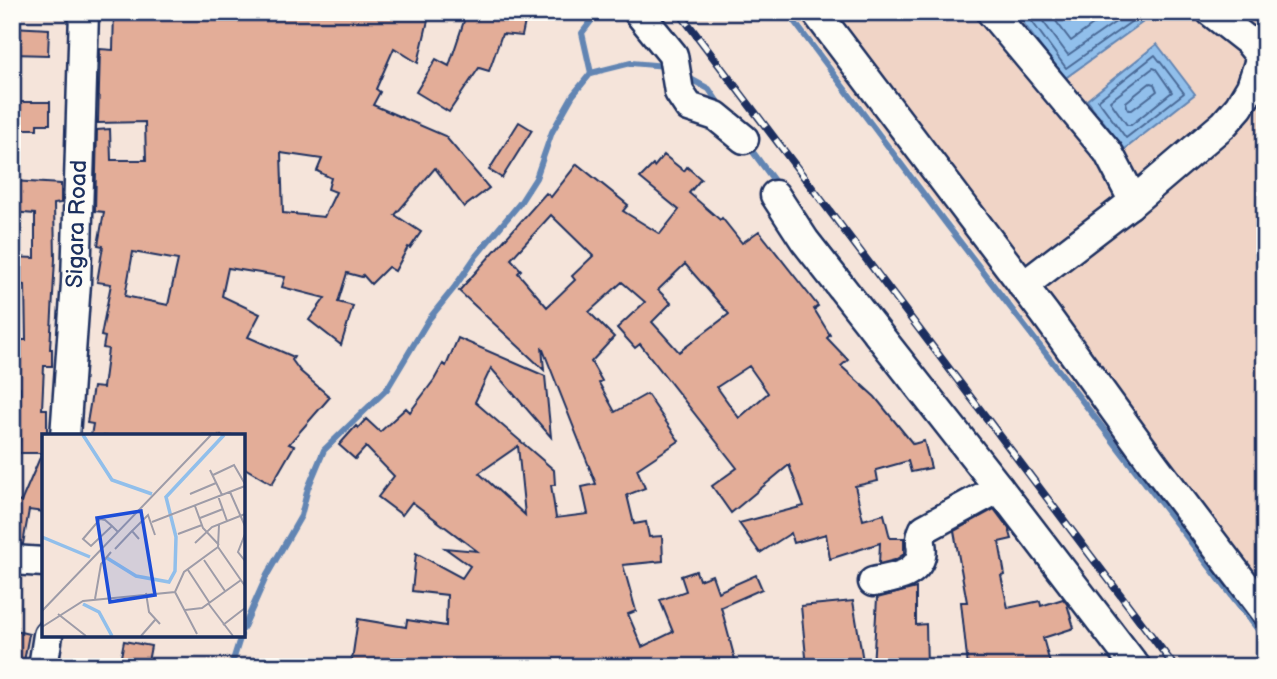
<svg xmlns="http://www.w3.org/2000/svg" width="1277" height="679" font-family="'Balsamiq Sans',sans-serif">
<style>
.built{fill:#f0d4c6}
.water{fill:#91bfeb;stroke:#6285b3;stroke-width:2}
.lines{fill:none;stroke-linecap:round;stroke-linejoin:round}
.shore{stroke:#4a6996;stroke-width:2}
.stream{stroke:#6285b3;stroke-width:6}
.building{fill:#e3ad98;stroke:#1b2f5e;stroke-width:2;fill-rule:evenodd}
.minor-casing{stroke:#1b2f5e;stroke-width:33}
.minor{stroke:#fdfcf7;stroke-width:28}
.rail-casing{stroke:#1b2f5e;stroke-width:8}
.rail{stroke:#fdfcf7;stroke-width:5;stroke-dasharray:16;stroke-linecap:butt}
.labels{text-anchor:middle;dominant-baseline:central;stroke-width:6;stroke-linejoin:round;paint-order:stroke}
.street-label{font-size:23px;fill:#1b2f5e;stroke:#fdfcf7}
.inset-river{fill:none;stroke:#91bfeb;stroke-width:3.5}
.inset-road{fill:none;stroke:#9e9ca8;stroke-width:2}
.view{fill:#1d4ed8;fill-opacity:0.15;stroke:#1d4ed8;stroke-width:3.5}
.inset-edge{fill:none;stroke:#1b2f5e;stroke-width:3.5}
</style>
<rect width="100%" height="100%" fill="#f5e4da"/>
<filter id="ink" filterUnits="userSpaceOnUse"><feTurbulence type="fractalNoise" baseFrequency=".0143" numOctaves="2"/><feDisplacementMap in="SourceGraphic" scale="14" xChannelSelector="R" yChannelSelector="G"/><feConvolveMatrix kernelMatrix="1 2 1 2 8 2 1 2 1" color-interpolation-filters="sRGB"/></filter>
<g filter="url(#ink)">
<polygon class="built" points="792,12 1265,12 1265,636"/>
<g class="water">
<polygon points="1020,12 1157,12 1064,79 1017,14"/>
<polygon points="1157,44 1195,94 1125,149 1087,100"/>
</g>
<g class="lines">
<g class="shore">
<polyline points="1025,12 1066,68 1145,12"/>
<polyline points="1036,12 1068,55 1130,12"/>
<polyline points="1049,12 1071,41 1111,12"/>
<polygon points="1155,55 1184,93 1126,138 1098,100"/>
<polygon points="1153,68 1156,69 1172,92 1131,125 1127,125 1110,101"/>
<polygon points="1150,83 1154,84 1157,91 1132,110 1128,110 1126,102"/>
</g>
<g class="stream">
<polyline points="787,12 944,221 1265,639"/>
<polyline points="591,73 582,33 592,20 593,12"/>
<polyline points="685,76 709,89 721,107"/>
<polyline points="747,144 778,186"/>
<polyline points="816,233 852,279"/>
<polyline points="243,629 267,575 301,516 308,488 324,450 387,389 429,319 454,288 476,256 520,203 536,178 552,132 573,95 591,73 631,63 666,66"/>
<polyline points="231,667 241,635"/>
</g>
</g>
<g class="building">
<path d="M114,12H413L429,16L418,63L394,48L376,89L380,92L373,105L445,136L489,188L464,207L435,168L395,215L421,232L410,248L408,247L395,271L388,267L371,284L363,275L362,277L347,273L338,302L353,306L341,345L309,320L325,298L282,287L285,277L228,268L222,296L260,314L248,337L294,357L292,360L300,371L330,397L289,444L294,446L272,484L243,467V436H91L93,424L87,423L93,387L103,388L108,349L103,348L105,337L101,336L111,284L97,282L103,246L98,245L104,212L95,211L97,130L110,129L111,160H146L145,122L98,123L100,49L113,50ZM281,153L322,159L317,171L331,178L328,189L336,192L324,217L283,213ZM133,252L178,260L168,305L125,296Z"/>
<polygon points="467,12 516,12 516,15 526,17 522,36 502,34 489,71 479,68 449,112 416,92 436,59 449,66"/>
<polygon points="12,27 49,29 48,55 12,54"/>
<polygon points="12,102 50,102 50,124 37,124 37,129 12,129"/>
<polygon points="519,122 532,130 502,178 489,170"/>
<path d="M664,155L684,171L687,167L701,179L689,193L720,220L722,218L742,243L759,231L818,306L814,309L830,335L827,338L848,360L841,366L875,397L913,444L924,441L931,468L911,472L908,461L876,470L878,481L855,486L863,520L884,514L890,538H904V554L895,560L879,564L880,543L830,559L826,534L794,543L791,533L760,553L739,523L804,506L789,465L731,513L712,486L737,468L640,344L635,348L617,328L645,302L622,282L589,312L614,337L591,362L602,381L599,383L615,412L647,394L679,441L637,469L645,488L627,495L634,524L646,522L649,537L662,536L663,561L623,565L636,611L628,614L642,647L673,632L660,600L686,591L681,576L696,571L699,580L712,575L718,592L756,575L762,589L721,607L737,667H654L651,660L636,667H351L358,619L406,627L407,620L446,626L447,595L412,591L416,553L462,578L470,566L445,548L477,551L412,502L402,515L378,497L394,476L366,447L355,459L339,445L356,426L358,428L366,419L380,432L406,408L410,412L434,380L443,364L446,366L458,338L545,376L551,437L491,368L475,402L554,470L555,485H551L556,518L588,514L582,487L596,484L542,347L544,370L459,291L546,193L551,197L577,164L628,205L623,211L660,234L679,210L640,178L653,165L654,167ZM551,215L593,256L572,276L575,280L547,307L518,273L521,270L511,259ZM685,264L729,314L679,352L652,322L671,303L658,290ZM749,366L768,393L739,418L717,387ZM518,446L525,515L479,473Z"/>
<polygon points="12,181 61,184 61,203 54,204 55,259 50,349 52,349 52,366 44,366 42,409 47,409 47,436 44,436 44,512 29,510 23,544 12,543 12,500 21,502 42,453 19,453 20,435 12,435 12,418 20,419 20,387 17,387 18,365 12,365 12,340 26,340 25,285 12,284 12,257 35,258 35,214 12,212"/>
<polygon points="994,509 1009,529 1012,539 999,542 1005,575 1001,576 1008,608 1040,601 1041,606 1063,599 1067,604 1074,628 1043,638 1051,667 968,667 961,602 967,602 954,531"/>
<polygon points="916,588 916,625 926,624 927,667 873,667 877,598"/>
<polygon points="853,601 864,667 807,667 801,606"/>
<polygon points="12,630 29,634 23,667 12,667"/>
<polygon points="124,641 151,646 147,667 119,667"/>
</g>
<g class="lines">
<g class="minor-casing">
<g id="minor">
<polyline points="638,12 673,55 679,92 689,107 716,116 744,139"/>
<polyline points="816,12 1045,314 1155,466 1265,611"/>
<polyline points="991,12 1108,152 1131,196 1129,205"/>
<polyline points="775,195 805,241 999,488"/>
<polyline points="1023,286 1129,205 1224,124 1239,107 1251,87 1261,57 1248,41 1211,12"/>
<polyline points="65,436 76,283 84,12"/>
<polyline points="12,560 44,562"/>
<path d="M873,582C890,578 915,577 921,556C924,544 917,544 924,529L999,488L1136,667"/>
<polyline points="43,667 48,635"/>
</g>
</g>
<use href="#minor" class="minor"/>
<g class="rail-casing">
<polyline id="rail" points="679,12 1175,667"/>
</g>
<use href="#rail" class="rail"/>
</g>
</g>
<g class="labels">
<g class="street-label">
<text transform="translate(77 224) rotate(-88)">Sigara Road</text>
</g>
</g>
<g transform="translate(42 434)">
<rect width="203" height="203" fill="#f5e4da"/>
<path class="inset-river" d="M41,1L70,46L110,60M0,103L48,123M65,124L94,142L127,148L133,137L134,103L124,63L182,1M41,170L57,178L70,202"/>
<path class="inset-road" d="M168,36L180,61M171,41L192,31L203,50M188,58L203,92M148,60L174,49M176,62L185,87M153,72L161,94L177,111M158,84L181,75M110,88L203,52M70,92L49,112L41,105L58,85L63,86L70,92L76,98M136,100L160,91M203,100L196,118L203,127M97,105L90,97L106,81L113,101M153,109L170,93L203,80M176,113L203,152M73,115L90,97M162,126L183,157M146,136L167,168M133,158L155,200M104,159L107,178L118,190M53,165L59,130L69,118M166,169L191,202M143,176L160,174L199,146M0,177L169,1M16,180L44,202M181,191L203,174M0,193L41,167L133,158L142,138L176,113L177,91M99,202L113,186"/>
<path class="view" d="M99,77L113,161L68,168L55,84Z"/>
<rect width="203" height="203" class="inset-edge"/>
</g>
<rect width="1277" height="679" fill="none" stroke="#fdfcf7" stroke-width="42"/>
<rect x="21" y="21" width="1235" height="637" fill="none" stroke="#1b2f5e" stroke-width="2.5" filter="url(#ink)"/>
</svg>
